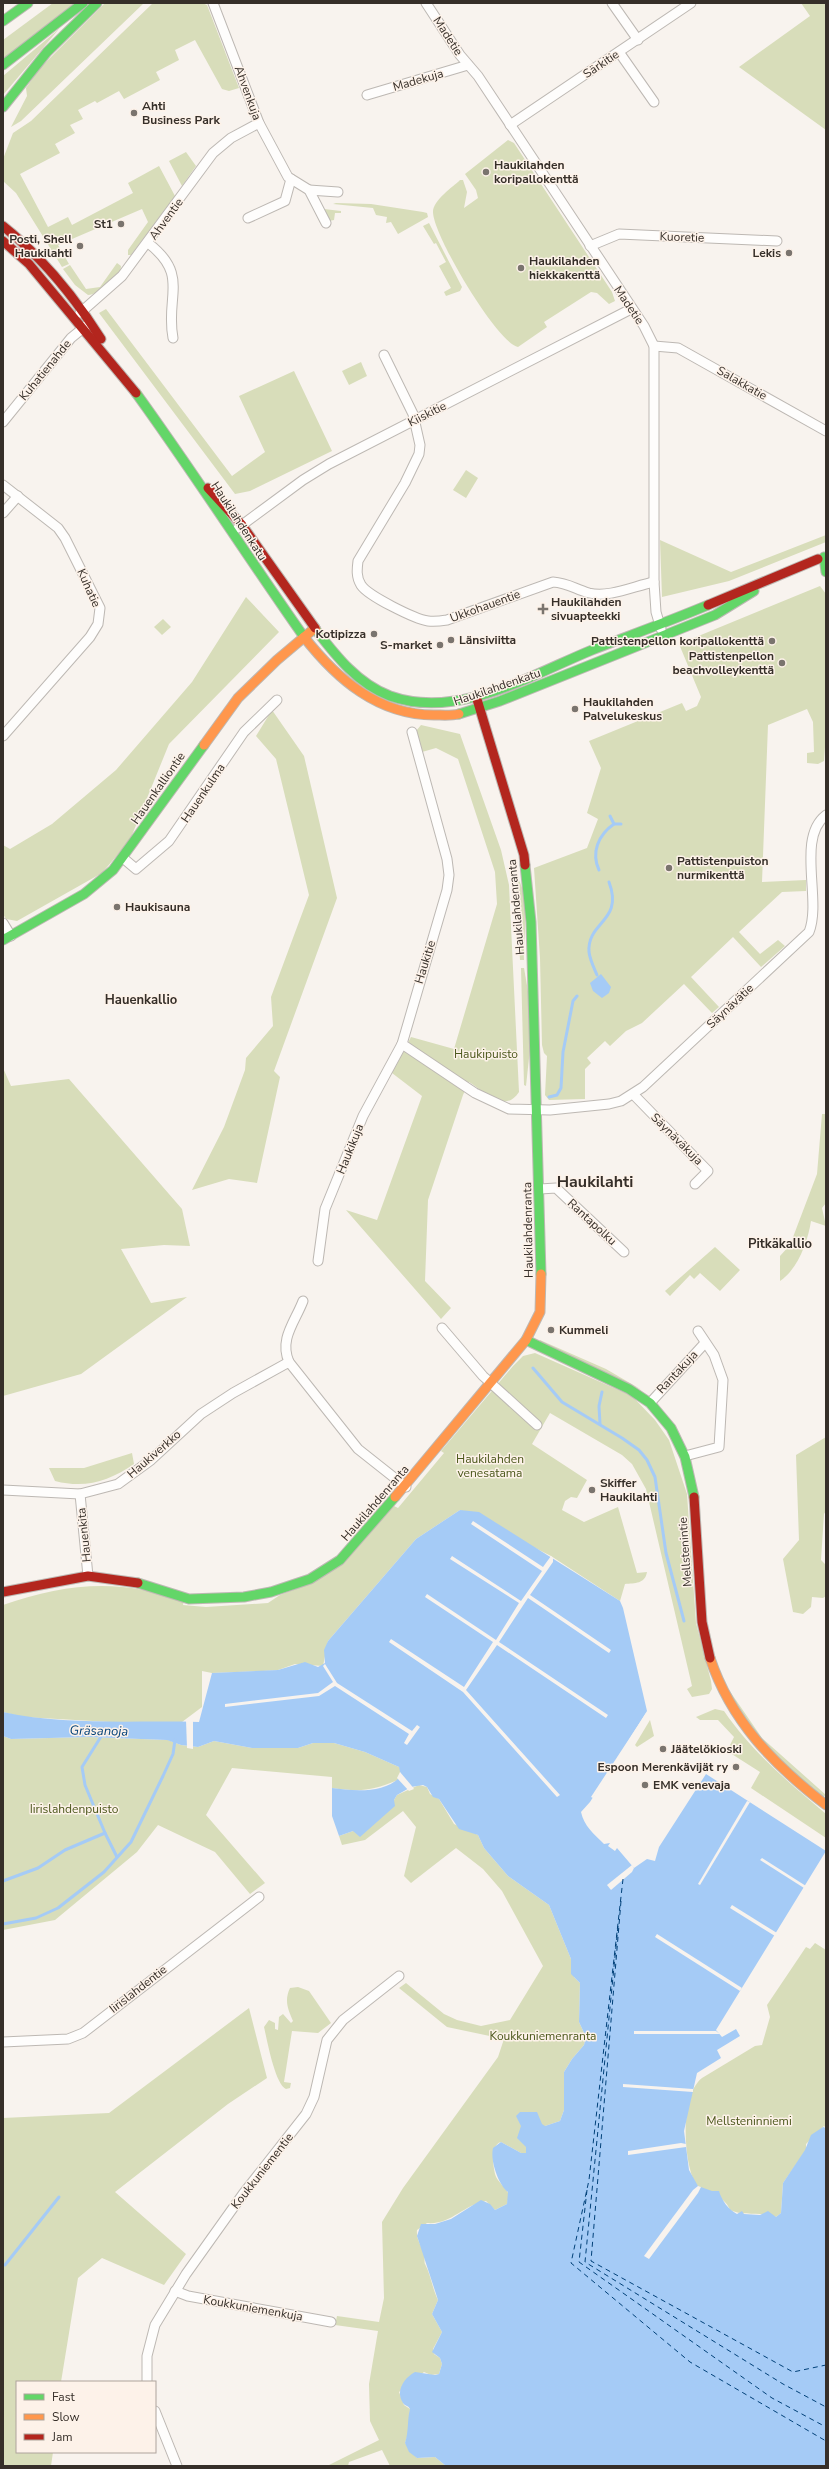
<svg xmlns="http://www.w3.org/2000/svg" width="829" height="2469" font-family="'Nunito Sans',sans-serif">
<style>
.green{fill:#d8ddba}
.water{fill:#a5cbf6}
.pier{fill:#f8f3ee}
.lines{fill:none;stroke-linecap:round;stroke-linejoin:round}
.stream{stroke:#a5cbf6;stroke-width:3}
.ferry{stroke:#004078;stroke-width:1;stroke-dasharray:5 4;stroke-linecap:butt}
.street-casing{stroke:#bdb8b3;stroke-width:11}
.fast-casing{stroke:#bdb8b3;stroke-width:11}
.slow-casing{stroke:#bdb8b3;stroke-width:11}
.jam-casing{stroke:#bdb8b3;stroke-width:11}
.street{stroke:#fefdfc;stroke-width:9}
.fast{stroke:#63d668;stroke-width:9}
.slow{stroke:#ff974d;stroke-width:9}
.jam{stroke:#b3261e;stroke-width:9}
.poi-dot{fill:#7a746e;stroke:#fdf2e9;stroke-width:1.5}
.labels{text-anchor:middle;dominant-baseline:central;stroke-width:3;stroke-linejoin:round;paint-order:stroke}
.street-label{font-size:12px;fill:#362f29;stroke:#fdf2e9}
.poi-label{font-size:12px;font-weight:bold;fill:#362f29;stroke:#fdf2e9;text-anchor:start}
.park-label{font-size:12px;fill:#4b571b;stroke:#fdf2e9}
.neighbourhood-label{font-size:13px;font-weight:bold;fill:#362f29;stroke:#fdf2e9}
.water-label{font-size:13px;font-style:italic;fill:#004078;stroke:#fdf2e9}
.district-label{font-size:16px;font-weight:bold;fill:#362f29;stroke:#fdf2e9}
</style>
<rect width="100%" height="100%" fill="#f8f3ee"/>
<g class="green">
<polygon points="53,3 76,3 3,60 3,40"/>
<polygon points="105,3 144,3 21,121 11,127 27,96 26,88 40,68"/>
<polygon points="153,3 202,3 207,5 239,88 229,91 222,89 195,40 175,50 179,60 156,72 160,80 124,99 119,91 97,103 95,101 78,110 83,119 70,125 75,133 55,144 60,153 20,174 48,227 68,217 72,225 133,193 128,183 159,166 175,196 131,255 128,255 128,250 148,222 142,209 58,245 69,264 62,267 16,193 3,181 3,159 13,133 31,121"/>
<polygon points="801,3 826,3 826,130 739,67 810,16"/>
<polygon points="59,29 3,95 3,76"/>
<path d="M508,140L514,143L612,292L615,301L609,304L597,293L591,292L544,322L547,327L518,347C497,343 433,235 433,212C433,200 453,187 460,180H463L467,192L464,208L478,198L476,190L465,174Z"/>
<polygon points="186,152 196,166 182,186 169,161"/>
<polygon points="336,203 371,204 423,212 427,213 428,217 398,234 391,222 386,223 387,217 376,215 373,208 333,204"/>
<polygon points="324,209 341,211 341,213 335,213 334,220 329,221"/>
<polygon points="429,223 462,287 460,291 446,296 444,292 451,288 439,266 446,262 436,243 434,244 423,226"/>
<path d="M117,263L121,266C121,279 100,294 88,295L75,285L63,269L70,265L86,289L100,287Z"/>
<polygon points="106,309 232,476 265,452 239,396 294,371 332,451 250,491 235,494 99,313"/>
<polygon points="361,362 367,376 349,385 342,371"/>
<polygon points="466,470 478,478 466,498 453,490"/>
<polygon points="826,535 826,542 729,581 662,597 660,540 731,572"/>
<polygon points="820,586 826,594 826,733 824,761 818,764 807,763 807,753 814,752 813,722 807,709 768,725 762,882 806,880 806,891 782,892 739,932 760,954 778,940 785,946 761,967 733,937 691,977 719,1007 712,1013 684,984 642,1023 626,1031 610,1046 605,1041 587,1058 591,1063 585,1069 585,1099 549,1100 545,1095 547,1056 544,1053 542,1045 540,958 534,868 587,848 598,819 587,813 601,768 589,741 682,703 686,711 697,706 701,697 679,644"/>
<polygon points="246,597 279,632 169,744 130,840 102,873 17,921 6,919 3,914 3,845 10,849 52,824 116,770 192,682"/>
<polygon points="163,619 171,627 162,635 154,627"/>
<polygon points="272,710 304,756 337,898 274,1071 280,1077 257,1183 229,1179 192,1190 224,1127 245,1070 246,1058 273,1026 271,997 309,895 276,759 256,736"/>
<path d="M421,725L460,734L501,850L509,885L519,1092C505,1114 485,1092 469,1082L463,1095L428,1200L425,1281L451,1308L441,1319L346,1210L377,1220L422,1096L392,1073L411,1037L454,1049L497,904L495,872L458,759L436,748L422,752L416,731Z"/>
<path d="M515,874C532,896 523,935 524,960H520Z"/>
<polygon points="521,968 524,968 529,997 530,1049 526,1086 524,1085"/>
<polygon points="3,1068 11,1086 69,1079 182,1209 190,1246 164,1245 121,1249 151,1303 187,1297 81,1374 3,1396"/>
<path d="M822,1114H826V1203L822,1208L826,1226L811,1221C808,1241 798,1269 780,1281V1256L790,1245L817,1174Z"/>
<polygon points="715,1247 740,1270 720,1291 700,1273 694,1279 690,1275 670,1296 665,1291"/>
<polygon points="540,1340 606,1369 642,1390 540,1342"/>
<path d="M535,1353L632,1396L655,1420L669,1440L687,1494L696,1623L711,1681L712,1689L709,1694L692,1697L687,1689L692,1686L646,1489L632,1464L622,1455L550,1413L532,1444L587,1480L577,1498L571,1497L565,1501L562,1510L584,1522L618,1507L637,1573L647,1572C645,1584 635,1583 625,1584L620,1601L551,1556L460,1510L416,1539L328,1641L323,1666L295,1664L278,1670L263,1671L212,1673L202,1671V1707L182,1722L127,1723L23,1717L3,1712V1605C66,1583 120,1578 184,1601L183,1605L206,1607L268,1603L280,1595L304,1586L394,1506L398,1508L444,1453L441,1451L513,1366L523,1356Z"/>
<polygon points="826,1437 826,1511 824,1514 821,1560 826,1565 826,1596 823,1598 812,1597 811,1607 803,1614 793,1612 783,1559 799,1540 796,1455"/>
<path d="M132,1453L134,1464C109,1481 86,1489 55,1481L49,1468H84Z"/>
<path d="M729,1690L762,1738L826,1795L823,1797C787,1766 747,1736 729,1690Z"/>
<path d="M715,1709L724,1711C753,1753 787,1781 826,1814V1838L751,1788L760,1772L727,1751L734,1737L718,1720H700L696,1717Z"/>
<polygon points="650,1720 654,1736 637,1747 635,1745"/>
<path d="M3,1736L11,1739L88,1737L168,1740L181,1745L198,1747L214,1741L252,1748H298L313,1743H334L365,1752L399,1767L402,1772L398,1780C370,1791 362,1792 332,1788V1777L232,1768L206,1815L265,1883L250,1894L215,1852L158,1825L137,1852L55,1920L3,1930Z"/>
<path d="M419,1785L427,1787L430,1794L439,1799L454,1824L478,1835L484,1848L508,1876L549,1905L571,1959L574,1977L580,1983L579,2022L586,2037L584,2045L572,2059L564,2072V2110L560,2121L545,2126L526,2147V2153H521L501,2142C490,2145 493,2165 495,2174C497,2182 507,2188 509,2195L507,2204L495,2210L486,2201C463,2205 451,2225 427,2223L417,2230C416,2240 422,2246 424,2255C425,2258 424,2262 425,2264C431,2275 432,2288 438,2300L432,2314L442,2332L433,2349L434,2354L440,2358L442,2364L439,2374L431,2375L424,2372L399,2392L404,2405L410,2409L409,2431L405,2443L417,2458L435,2457L446,2466H390L382,2450L349,2462L348,2466H327L379,2440L370,2421L369,2384L378,2331L335,2325L337,2316L379,2322L384,2298L382,2222L403,2188L498,2057L504,2039L447,2027L399,1988L406,1983L444,2014L457,2020L481,2026L510,2020L543,1966L502,1891L483,1869L456,1848L411,1883L404,1876L416,1827L403,1811L365,1840L342,1845L339,1836L353,1831L394,1800L397,1795Z"/>
<path d="M815,1943L826,1950V2128L824,2126L806,2144V2150L783,2183L781,2213L776,2217C762,2211 745,2217 730,2210C725,2194 698,2190 695,2183C683,2160 680,2095 702,2078L755,2046L762,2045L770,2017L767,2005L806,1947L810,1949Z"/>
<path d="M298,1987L309,1991L331,2023L318,2033L292,2031L284,2082L291,2083L290,2088L286,2089C275,2084 267,2040 264,2027L269,2020L275,2023V2029L278,2030L279,2017L283,2014L291,2023L293,2021C288,2009 284,2001 290,1988Z"/>
<polygon points="249,2008 267,2078 228,2104 115,2192 186,2254 164,2285 102,2258 78,2278 61,2382 17,2382 17,2452 53,2452 51,2466 3,2466 3,2118 109,2113"/>
</g>
<g class="water">
<polygon points="601,974 611,987 609,993 602,998 593,991 590,983"/>
<path d="M460,1510L479,1512L620,1601L623,1608L647,1711L590,1802L581,1812C584,1826 594,1834 604,1844L610,1843L608,1846L615,1851L617,1848L634,1868L647,1859L655,1861L659,1847L706,1774L826,1851L716,2030L722,2037L736,2029L740,2036L717,2050L721,2058L697,2073L684,2131L689,2170L698,2186L712,2191H719C722,2201 728,2209 737,2214L742,2211L744,2214L760,2215L768,2211L776,2217L781,2213L783,2183L805,2150L811,2135L823,2127L826,2128V2466H446L435,2457L417,2458L409,2452L405,2443C409,2431 407,2420 410,2409C408,2405 405,2406 403,2403C395,2391 404,2378 415,2372L435,2375L439,2374L442,2364L440,2358L432,2352L442,2332L432,2314L438,2300L417,2236L421,2224H435L451,2219L481,2200L490,2204L495,2210L507,2204L508,2192C498,2184 490,2160 493,2148L501,2142L521,2153H526V2147L517,2138L521,2126L516,2116L520,2112H537L542,2124L545,2126L560,2121L564,2110V2072L572,2059L584,2045L586,2037L579,2022L580,1983L571,1974V1959L549,1905L508,1876L484,1848L478,1835L459,1829L439,1799L433,1797L427,1787L423,1785L411,1787L397,1795L394,1800L395,1806L360,1837L353,1831L339,1836L332,1816V1788C354,1791 385,1794 401,1776L399,1767L365,1752L334,1743H313L298,1748H252L214,1741L198,1747L181,1745L167,1740L88,1737L11,1739L3,1736V1712C68,1726 134,1720 199,1722L212,1673L278,1670L305,1662L318,1667L325,1663L324,1650L328,1641L416,1539Z"/>
</g>
<g class="pier">
<polygon points="473,1521 543,1567 551,1556 553,1558 553,1562 530,1595 611,1650 609,1653 528,1598 499,1642 608,1715 606,1718 497,1645 466,1690 560,1795 557,1797 463,1692 389,1642 391,1639 464,1687 493,1642 425,1597 427,1594 496,1640 519,1603 450,1559 452,1556 521,1601 542,1571 471,1524"/>
<polygon points="325,1664 337,1683 412,1731 417,1725 420,1727 407,1745 404,1743 409,1734 335,1686 319,1696 225,1707 225,1704 318,1693 333,1682 323,1666"/>
<polygon points="646,1713 648,1714 593,1798 591,1797"/>
<polygon points="186,1720 193,1720 193,1749 187,1748"/>
<polygon points="400,1772 411,1785 414,1789 409,1791 397,1778"/>
<polygon points="747,1801 750,1802 700,1885 698,1884"/>
<polygon points="762,1858 806,1886 804,1888 760,1860"/>
<polygon points="632,1865 634,1868 632,1872 611,1890 607,1885"/>
<polygon points="732,1905 777,1933 775,1936 730,1908"/>
<polygon points="657,1934 742,1988 740,1991 655,1937"/>
<polygon points="634,2031 716,2031 720,2034 634,2034"/>
<polygon points="623,2084 693,2089 693,2092 623,2087"/>
<polygon points="681,2143 686,2144 686,2147 628,2155 628,2151"/>
<polygon points="698,2186 701,2187 698,2193 649,2259 644,2256 693,2190"/>
</g>
<g class="lines">
<g class="stream">
<polyline points="614,824 621,824"/>
<path d="M599,870C591,853 598,835 614,824L610,816"/>
<path d="M597,975C594,968 590,960 589,952C587,921 624,922 609,882"/>
<polyline points="549,1097 557,1095 561,1088 563,1052 573,1001 577,996"/>
<polyline points="533,1368 562,1402 622,1438 639,1450 647,1460 655,1477 666,1553 684,1621"/>
<polyline points="600,1424 599,1406 602,1392"/>
<polyline points="102,1735 82,1767 85,1785 105,1833"/>
<polyline points="3,1881 38,1868 65,1850 105,1833 117,1857"/>
<polyline points="3,1924 36,1918 58,1908 104,1872 131,1842 163,1776 173,1754 175,1740"/>
<polyline points="5,2265 59,2197"/>
</g>
<g class="ferry">
<polyline points="623,1879 589,2180 571,2263 690,2362 826,2441"/>
<polyline points="621,1901 591,2261 793,2372 826,2365"/>
<polyline points="618,1926 585,2262 783,2384 826,2407"/>
<polyline points="587,2190 579,2262 772,2398 826,2427"/>
</g>
<g class="street-casing">
<g id="street">
<polyline points="213,3 259,123 288,177 309,190 326,223"/>
<polyline points="426,3 460,55 478,76 644,326 654,346 654,582 656,612 661,629"/>
<polyline points="612,3 638,40"/>
<polyline points="619,52 654,102"/>
<polyline points="367,95 468,65"/>
<polyline points="510,125 691,3"/>
<polyline points="309,190 338,192"/>
<polyline points="248,218 285,201 291,179"/>
<path d="M148,243C190,275 165,297 173,338"/>
<polyline points="590,246 619,234 777,241"/>
<polyline points="80,313 122,276 213,153 231,138 259,123"/>
<polyline points="654,346 678,348 826,431"/>
<path d="M384,355L413,414L420,445L419,454L405,483L358,561C357,569 356,577 361,585C368,596 415,619 428,621C434,622 441,621 447,620L553,582C568,583 575,589 589,593C609,598 634,586 654,582"/>
<polyline points="3,422 71,338 87,325"/>
<polyline points="3,485 58,528 65,538 100,608 98,624 90,637 3,736"/>
<polyline points="3,513 18,496"/>
<polyline points="238,528 303,480 329,464 631,309"/>
<path d="M412,732L447,859L449,875L447,890L402,1044L475,1093L509,1109L550,1110L609,1104L621,1101L643,1087L809,932C822,900 796,838 826,815"/>
<polyline points="123,858 136,869 169,841 244,732 277,700"/>
<polyline points="3,923 11,936"/>
<polyline points="633,1094 708,1171 695,1184"/>
<polyline points="540,1189 556,1188 624,1252"/>
<polyline points="318,1261 325,1209 363,1116 402,1044"/>
<polyline points="442,1328 483,1376 537,1425"/>
<path d="M289,1362C279,1339 295,1322 303,1301"/>
<polyline points="650,1403 705,1343"/>
<polyline points="685,1456 719,1447 723,1380 714,1355 698,1331"/>
<polyline points="3,1490 80,1494 118,1484 151,1460 201,1414 233,1393 289,1362 358,1449 406,1487"/>
<polyline points="80,1494 88,1576"/>
<polyline points="3,2042 68,2039 83,2033 259,1897"/>
<polyline points="175,2291 188,2296 331,2322"/>
<polyline points="147,2382 147,2356 155,2325 186,2274 243,2194 306,2114 314,2097 327,2040 343,2020 399,1976"/>
<polyline points="155,2411 177,2466"/>
</g>
</g>
<g class="fast-casing">
<g id="fast">
<polyline points="3,21 28,3"/>
<polyline points="3,65 83,3"/>
<polyline points="3,107 47,52 97,3"/>
<path d="M136,393C194,473 247,556 304,637"/>
<polyline points="824,557 826,572"/>
<path d="M316,630C336,656 358,684 390,696C458,720 531,675 592,650C631,635 670,621 708,605"/>
<polyline points="459,714 500,701 715,615 754,591"/>
<polyline points="525,865 531,922 541,1274"/>
<polyline points="3,940 84,894 113,870 204,745"/>
<polyline points="526,1340 629,1389 650,1403 671,1428 685,1457 694,1497"/>
<polyline points="138,1583 189,1599 244,1597 271,1592 310,1579 340,1560 395,1497"/>
</g>
</g>
<g class="slow-casing">
<g id="slow">
<path d="M304,637C337,679 378,715 434,715C442,715 451,716 459,714"/>
<polyline points="204,745 238,698 277,660 315,628 316,630"/>
<polyline points="395,1497 526,1340 540,1312 541,1274"/>
<path d="M710,1658C731,1721 774,1765 826,1805"/>
</g>
</g>
<g class="jam-casing">
<g id="jam">
<path d="M3,226C43,258 74,296 101,339"/>
<polyline points="3,241 29,264 136,393"/>
<polyline points="208,488 242,525 315,628"/>
<polyline points="708,605 818,559"/>
<polyline points="476,696 524,855 525,865"/>
<polyline points="694,1497 702,1622 710,1658"/>
<polyline points="3,1592 88,1576 138,1583"/>
</g>
</g>
<use href="#street" class="street"/>
<use href="#fast" class="fast"/>
<use href="#slow" class="slow"/>
<use href="#jam" class="jam"/>
</g>
<g class="poi-dot">
<circle cx="134" cy="113" r="4"/>
<circle cx="486" cy="172" r="4"/>
<circle cx="121" cy="224" r="4"/>
<circle cx="80" cy="246" r="4"/>
<circle cx="789" cy="253" r="4"/>
<circle cx="521" cy="268" r="4"/>
<path d="M541 603h4v4h4v4h-4v4h-4v-4h-4v-4h4z"/>
<circle cx="374" cy="634" r="4"/>
<circle cx="451" cy="640" r="4"/>
<circle cx="772" cy="641" r="4"/>
<circle cx="440" cy="645" r="4"/>
<circle cx="782" cy="663" r="4"/>
<circle cx="575" cy="709" r="4"/>
<circle cx="669" cy="868" r="4"/>
<circle cx="117" cy="907" r="4"/>
<circle cx="551" cy="1330" r="4"/>
<circle cx="592" cy="1490" r="4"/>
<circle cx="663" cy="1749" r="4"/>
<circle cx="736" cy="1767" r="4"/>
<circle cx="645" cy="1785" r="4"/>
</g>
<g class="labels">
<g class="street-label">
<text transform="translate(448 36) rotate(57)">Madetie</text>
<text transform="translate(601 64) rotate(-34)">Särkitie</text>
<text transform="translate(418 80) rotate(-16)">Madekuja</text>
<text transform="translate(248 93) rotate(70)">Ahvenkuja</text>
<text transform="translate(166 219) rotate(-54)">Ahventie</text>
<text transform="translate(682 237) rotate(2)">Kuoretie</text>
<text transform="translate(629 305) rotate(56)">Madetie</text>
<text transform="translate(45 370) rotate(-51)">Kuhatienahde</text>
<text transform="translate(742 383) rotate(30)">Salakkatie</text>
<text transform="translate(427 414) rotate(-27)">Kiiskitie</text>
<text transform="translate(239 521) rotate(57)">Haukilahdenkatu</text>
<text transform="translate(89 588) rotate(66)">Kuhatie</text>
<text transform="translate(485 606) rotate(-20)">Ukkohauentie</text>
<text transform="translate(497 687) rotate(-19)">Haukilahdenkatu</text>
<text transform="translate(158 788) rotate(-55)">Hauenkalliontie</text>
<text transform="translate(203 793) rotate(-56)">Hauenkulma</text>
<text transform="translate(516 907) rotate(-95)">Haukilahdenranta</text>
<text transform="translate(425 962) rotate(-73)">Haukitie</text>
<text transform="translate(730 1006) rotate(-43)">Säynävätie</text>
<text transform="translate(677 1139) rotate(45)">Säynäväkuja</text>
<text transform="translate(350 1149) rotate(-68)">Haukikuja</text>
<text transform="translate(592 1222) rotate(43)">Rantapolku</text>
<text transform="translate(528 1230) rotate(-91)">Haukilahdenranta</text>
<text transform="translate(677 1372) rotate(-47)">Rantakuja</text>
<text transform="translate(154 1454) rotate(-41)">Haukiverkko</text>
<text transform="translate(375 1503) rotate(-49)">Haukilahdenranta</text>
<text transform="translate(84 1535) rotate(-96)">Hauenkita</text>
<text transform="translate(685 1552) rotate(-94)">Mellstenintie</text>
<text transform="translate(138 1989) rotate(-38)">Iirislahdentie</text>
<text transform="translate(262 2171) rotate(-52)">Koukkuniementie</text>
<text transform="translate(253 2308) rotate(10)">Koukkuniemenkuja</text>
</g>
<g class="poi-label">
<text x="142" y="106">Ahti<tspan x="142" dy="14">Business Park</tspan></text>
<text x="494" y="165">Haukilahden<tspan x="494" dy="14">koripallokenttä</tspan></text>
<text x="113" y="224" text-anchor="end">St1</text>
<text x="72" y="239" text-anchor="end">Posti, Shell<tspan x="72" dy="14">Haukilahti</tspan></text>
<text x="781" y="253" text-anchor="end">Lekis</text>
<text x="529" y="261">Haukilahden<tspan x="529" dy="14">hiekkakenttä</tspan></text>
<text x="551" y="602">Haukilahden<tspan x="551" dy="14">sivuapteekki</tspan></text>
<text x="366" y="634" text-anchor="end">Kotipizza</text>
<text x="459" y="640">Länsiviitta</text>
<text x="764" y="641" text-anchor="end">Pattistenpellon koripallokenttä</text>
<text x="432" y="645" text-anchor="end">S-market</text>
<text x="774" y="656" text-anchor="end">Pattistenpellon<tspan x="774" dy="14">beachvolleykenttä</tspan></text>
<text x="583" y="702">Haukilahden<tspan x="583" dy="14">Palvelukeskus</tspan></text>
<text x="677" y="861">Pattistenpuiston<tspan x="677" dy="14">nurmikenttä</tspan></text>
<text x="125" y="907">Haukisauna</text>
<text x="559" y="1330">Kummeli</text>
<text x="600" y="1483">Skiffer<tspan x="600" dy="14">Haukilahti</tspan></text>
<text x="671" y="1749">Jäätelökioski</text>
<text x="728" y="1767" text-anchor="end">Espoon Merenkävijät ry</text>
<text x="653" y="1785">EMK venevaja</text>
</g>
<g class="park-label">
<text x="486" y="1054">Haukipuisto</text>
<text x="490" y="1459">Haukilahden<tspan x="490" dy="14">venesatama</tspan></text>
<text x="74" y="1809">Iirislahdenpuisto</text>
<text x="543" y="2036">Koukkuniemenranta</text>
<text x="749" y="2121">Mellsteninniemi</text>
</g>
<g class="neighbourhood-label">
<text x="141" y="1000">Hauenkallio</text>
<text x="780" y="1244">Pitkäkallio</text>
</g>
<g class="water-label">
<text transform="translate(99 1731) rotate(1)">Gräsanoja</text>
</g>
<g class="district-label">
<text x="595" y="1182">Haukilahti</text>
</g>
</g>
<rect width="829" height="2469" fill="none" stroke="#362f29" stroke-width="8"/>
<rect x="16" y="2381" width="140" height="72" fill="#fdf2e9" stroke="#ada49c"/>
<rect x="24" y="2394" width="20" height="6" fill="#63d668" stroke="#ada49c"/>
<text x="52" y="2401" font-size="12" fill="#362f29">Fast</text>
<rect x="24" y="2414" width="20" height="6" fill="#ff974d" stroke="#ada49c"/>
<text x="52" y="2421" font-size="12" fill="#362f29">Slow</text>
<rect x="24" y="2434" width="20" height="6" fill="#b3261e" stroke="#ada49c"/>
<text x="52" y="2441" font-size="12" fill="#362f29">Jam</text>
</svg>
